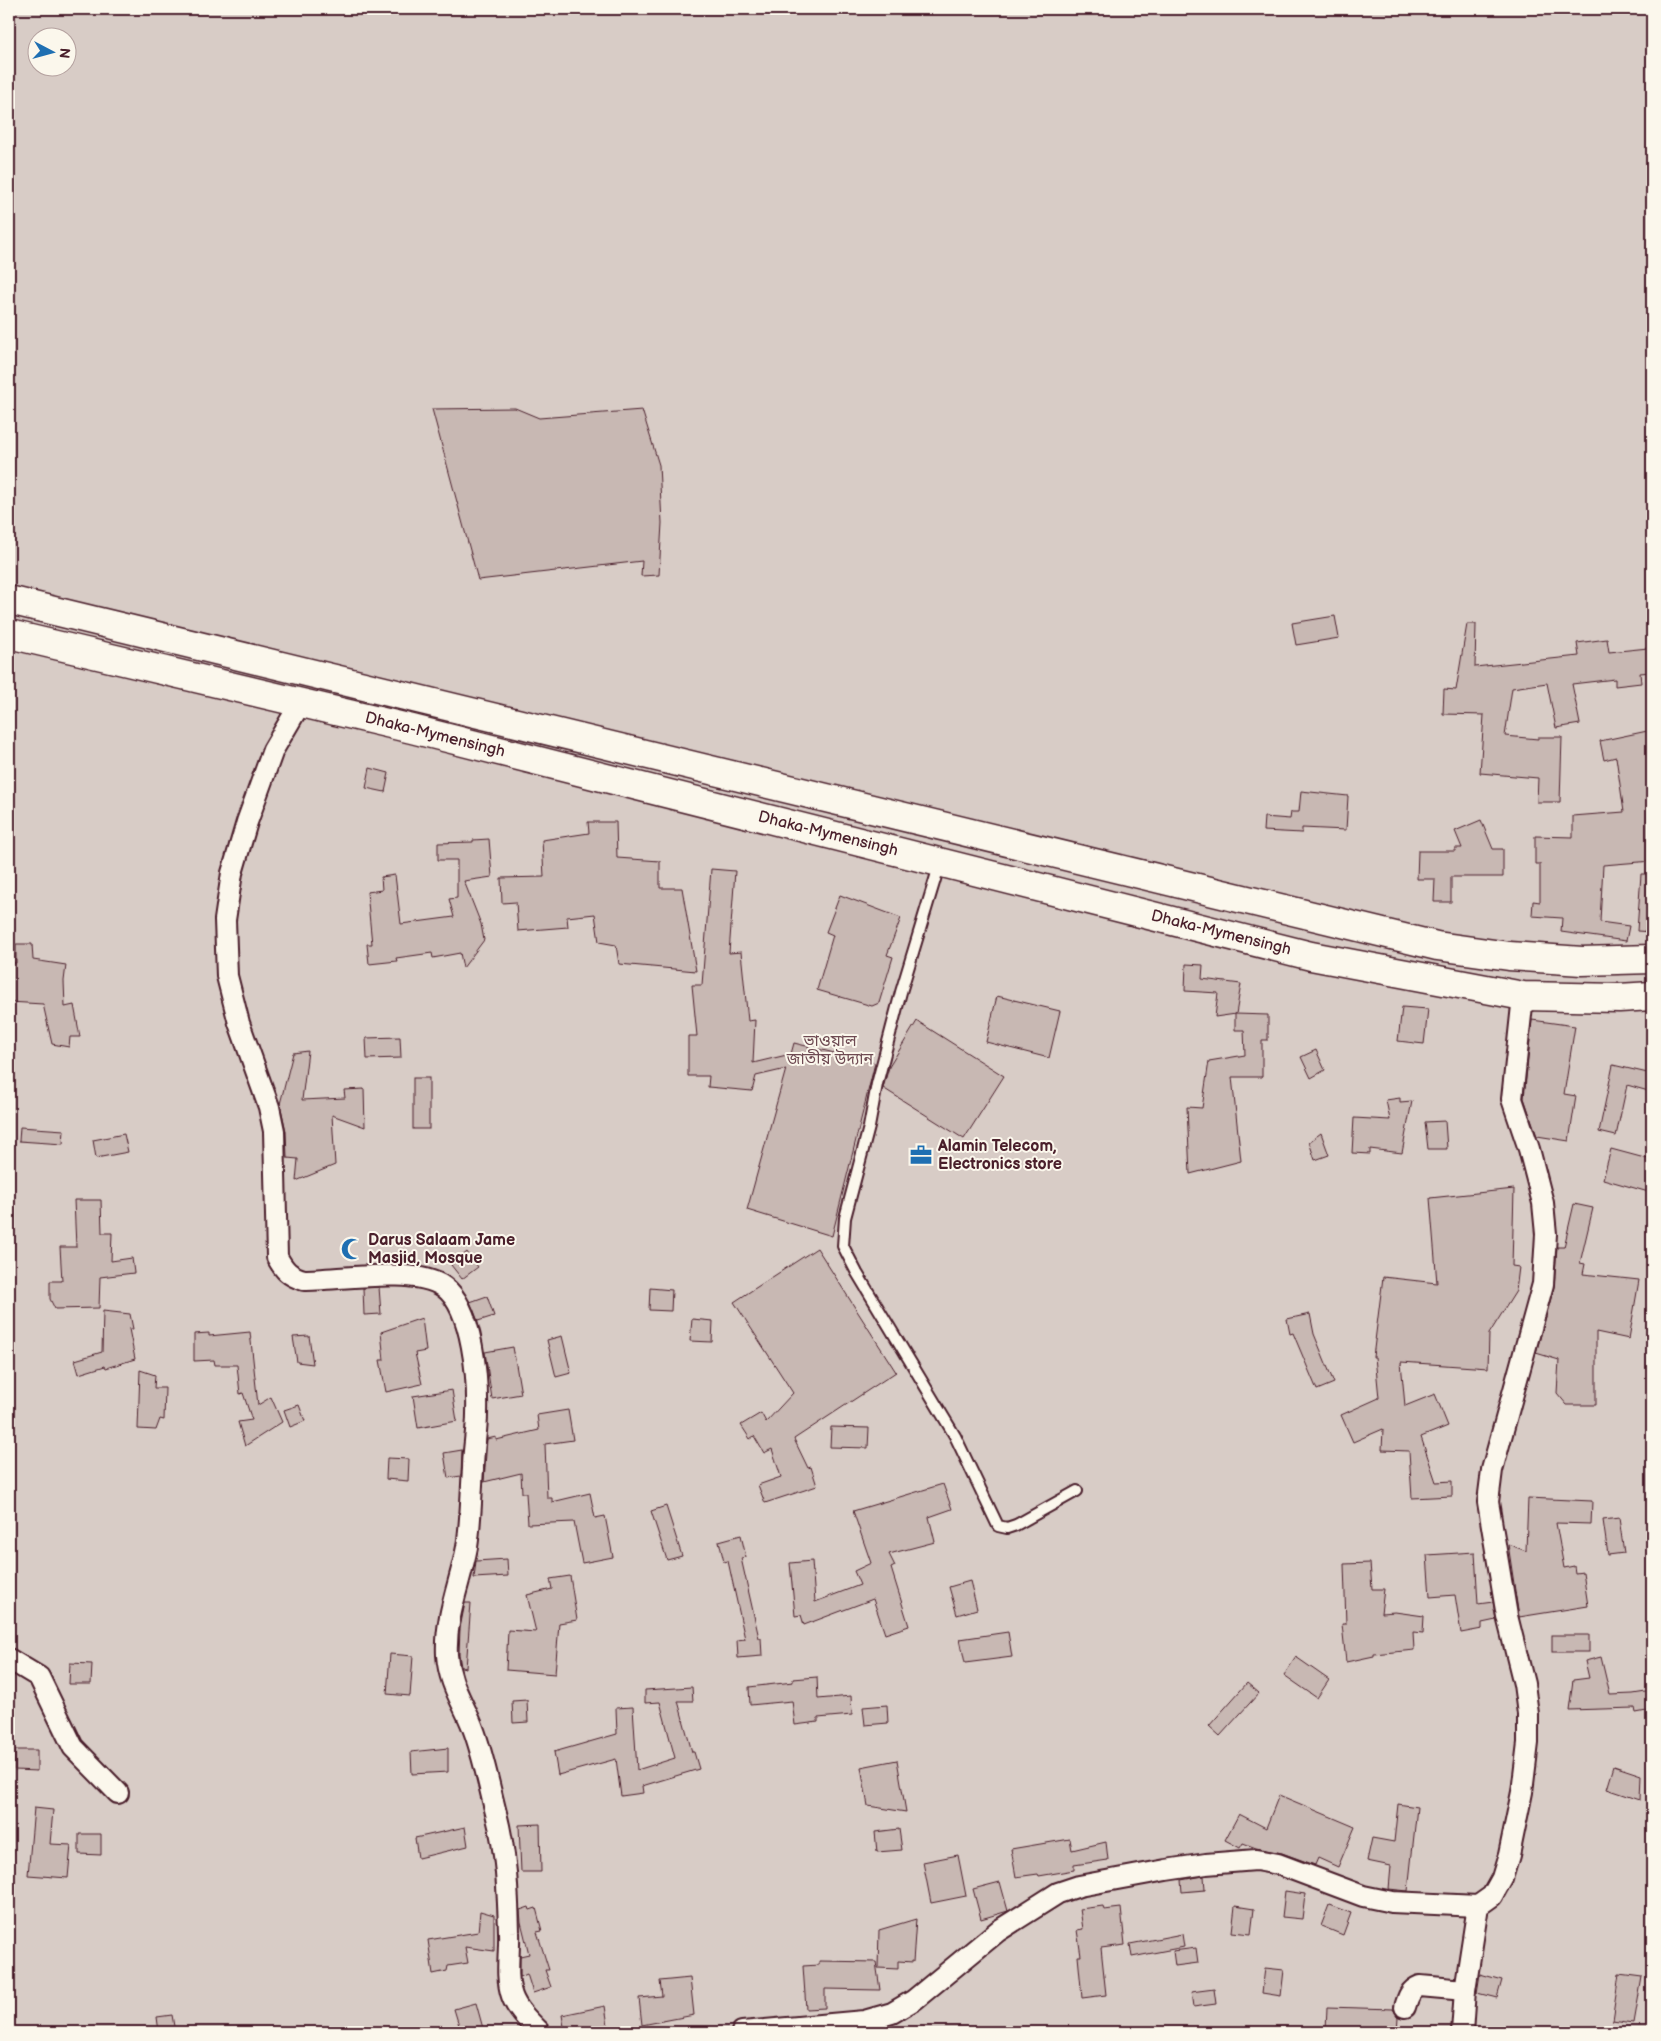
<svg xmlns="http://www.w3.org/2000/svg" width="1661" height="2041" font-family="'Balsamiq Sans','Noto Sans Bengali',sans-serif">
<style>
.green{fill:#d8ccc6;stroke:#917678;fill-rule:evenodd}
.building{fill:#c8b8b3;stroke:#4a1f2b}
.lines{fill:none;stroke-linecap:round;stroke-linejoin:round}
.service-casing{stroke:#4a1f2b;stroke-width:14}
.minor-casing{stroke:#4a1f2b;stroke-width:24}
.trunk-casing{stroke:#4a1f2b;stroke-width:31}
.service{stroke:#fbf7ec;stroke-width:10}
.minor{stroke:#fbf7ec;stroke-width:20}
.trunk{stroke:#fbf7ec;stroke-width:28}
.labels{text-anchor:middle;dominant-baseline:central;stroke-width:4;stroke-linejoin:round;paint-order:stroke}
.street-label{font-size:16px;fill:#4a1f2b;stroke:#fbf7ec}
.park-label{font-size:16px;fill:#6e4a52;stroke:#fbf7ec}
.poi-label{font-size:16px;font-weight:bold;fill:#4a1f2b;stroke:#fbf7ec;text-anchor:start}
</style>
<rect width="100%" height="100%" fill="#f0eae0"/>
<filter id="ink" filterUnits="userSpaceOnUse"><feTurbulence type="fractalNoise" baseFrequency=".02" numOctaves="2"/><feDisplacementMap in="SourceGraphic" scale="10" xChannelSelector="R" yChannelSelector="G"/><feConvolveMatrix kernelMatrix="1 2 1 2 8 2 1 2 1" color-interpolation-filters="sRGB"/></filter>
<g filter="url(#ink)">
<path class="green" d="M9,9H1652V2032H9ZM38,38H68V68H38Z"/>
<g class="building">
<polygon points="515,408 539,418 642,410 659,465 662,523 659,575 641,576 642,561 478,580 432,409"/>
<polygon points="1335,616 1339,638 1296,645 1292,623"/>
<polygon points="1467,624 1476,624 1475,667 1579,656 1577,643 1607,639 1609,652 1648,648 1651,672 1640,673 1641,683 1615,686 1615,679 1572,684 1580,724 1556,728 1547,683 1512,688 1505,736 1538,739 1538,737 1562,737 1560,802 1537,802 1538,778 1480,773 1484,715 1443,714 1444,689 1456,690"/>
<polygon points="1652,730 1652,861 1603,865 1600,922 1629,926 1626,941 1561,932 1562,918 1532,916 1533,901 1540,902 1540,864 1535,864 1535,836 1573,837 1573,816 1624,812 1616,757 1604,760 1600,741"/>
<polygon points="370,768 389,773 385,792 366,788"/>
<polygon points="1301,791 1348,796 1346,830 1302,828 1302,833 1263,831 1264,817 1290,819 1291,812 1299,812"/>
<polygon points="1481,820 1493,849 1503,849 1503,877 1451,877 1451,902 1434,902 1435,879 1417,879 1418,851 1455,851 1455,848 1462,848 1455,831"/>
<polygon points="588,822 616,822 617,858 660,861 660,888 682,888 696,971 619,964 616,945 599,942 595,914 567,917 568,927 518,931 516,902 502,903 501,878 544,877 542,840 589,833"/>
<polygon points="489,839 492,877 464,881 481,924 484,940 463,968 460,953 433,958 432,953 396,958 397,961 369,964 367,944 372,944 367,892 382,890 381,877 395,875 401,924 454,917 449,899 457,898 457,860 438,860 438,843 473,842 473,840"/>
<polygon points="711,869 735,871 729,953 741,952 748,1021 755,1020 753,1063 791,1054 794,1043 875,1063 832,1236 747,1210 786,1069 756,1076 752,1091 708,1087 709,1076 688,1076 688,1036 697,1036 692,985 702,985"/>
<polygon points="1641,874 1652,874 1652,932 1637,931"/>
<polygon points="840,895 901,918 887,955 893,957 879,1003 872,1006 817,990 833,935 826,932"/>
<polygon points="16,944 32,944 33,960 66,965 64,981 65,1007 74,1005 80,1037 70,1037 69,1047 52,1044 43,1004 9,1002 9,963 16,963"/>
<polygon points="1186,964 1203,965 1202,979 1241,984 1236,1014 1215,1017 1218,993 1185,991"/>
<polygon points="997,996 1060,1011 1049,1058 986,1042"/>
<polygon points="1402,1007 1428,1009 1424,1044 1398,1041"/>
<polygon points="1235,1014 1268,1015 1268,1040 1262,1040 1262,1077 1232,1077 1241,1161 1190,1174 1187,1107 1202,1108 1209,1061 1245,1055 1244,1030 1235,1030"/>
<polygon points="1532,1020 1575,1026 1564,1094 1576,1096 1569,1141 1537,1136 1524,1098"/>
<polygon points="917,1021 1004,1076 964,1139 883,1088 889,1067"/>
<polygon points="400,1037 401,1058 367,1059 366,1038"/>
<polygon points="1316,1050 1325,1070 1311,1078 1301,1057"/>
<polygon points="308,1051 302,1100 345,1098 344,1090 364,1089 365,1127 332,1115 335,1165 296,1181 298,1159 287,1158 286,1131 280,1104 293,1053"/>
<polygon points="1613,1065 1652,1074 1652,1092 1627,1085 1616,1136 1599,1132"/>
<rect x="413" y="1078" width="16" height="51"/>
<polygon points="1400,1098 1400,1102 1412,1101 1402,1153 1370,1149 1370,1154 1352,1153 1354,1118 1390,1120 1386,1100"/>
<polygon points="1445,1121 1447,1149 1428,1149 1425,1122"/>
<polygon points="20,1127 64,1130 63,1144 19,1141"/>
<polygon points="1321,1133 1329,1155 1315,1160 1309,1142"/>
<polygon points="124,1134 128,1152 96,1158 93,1140"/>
<polygon points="1611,1149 1652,1160 1652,1193 1603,1179"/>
<polygon points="1514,1189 1512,1266 1519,1267 1516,1291 1489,1334 1488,1368 1401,1362 1405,1406 1435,1394 1448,1426 1421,1437 1436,1482 1452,1481 1452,1496 1412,1498 1409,1451 1382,1450 1383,1429 1353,1442 1341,1415 1379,1398 1375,1357 1373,1357 1383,1277 1437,1283 1430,1198"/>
<polygon points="74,1200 101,1200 102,1233 112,1233 111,1261 132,1258 134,1273 100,1277 99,1308 55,1309 50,1299 50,1281 62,1281 60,1247 76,1247"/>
<polygon points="1574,1204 1593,1208 1580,1263 1585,1264 1583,1274 1639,1280 1629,1339 1596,1332 1596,1405 1567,1405 1557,1393 1559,1360 1536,1353 1554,1287 1557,1247 1564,1247"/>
<polygon points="817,1248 896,1372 794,1439 808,1468 811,1467 817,1486 765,1503 758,1485 781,1477 772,1449 764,1453 754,1436 750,1439 741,1425 761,1413 766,1422 793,1393 734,1302"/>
<polygon points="467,1252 478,1267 462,1279 451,1265"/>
<polygon points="379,1287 381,1314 364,1315 363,1288"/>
<polygon points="650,1288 672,1290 671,1311 649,1310"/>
<polygon points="487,1296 494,1316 478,1321 470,1302"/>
<polygon points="103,1311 130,1314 133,1329 129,1329 135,1359 106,1368 105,1366 79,1374 75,1360 102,1352"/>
<polygon points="1310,1314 1314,1334 1334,1383 1317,1390 1293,1333 1290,1334 1287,1319"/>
<polygon points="422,1318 426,1351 415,1353 422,1384 386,1392 380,1360 384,1360 381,1332"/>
<polygon points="692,1319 713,1321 712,1342 690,1341"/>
<polygon points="250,1332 258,1405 271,1397 282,1422 245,1446 238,1422 252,1420 243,1393 240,1394 237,1365 215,1365 214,1360 194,1361 194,1334 209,1333 209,1336"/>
<polygon points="309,1336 313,1364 297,1362 293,1337"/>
<polygon points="562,1336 571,1373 556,1377 547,1340"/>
<polygon points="513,1347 521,1394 492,1399 485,1352"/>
<polygon points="140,1370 155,1375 154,1388 165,1388 164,1420 160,1419 156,1430 138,1429"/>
<polygon points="452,1390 457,1421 418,1428 413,1396"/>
<polygon points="299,1405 305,1421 290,1427 284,1410"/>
<polygon points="568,1410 573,1440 545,1444 547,1498 552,1498 552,1502 590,1493 595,1518 605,1516 613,1557 582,1563 574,1522 528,1524 526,1493 522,1493 521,1473 484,1482 487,1439 496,1437 496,1440 539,1430 537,1415"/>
<polygon points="831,1427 869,1428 868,1448 830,1447"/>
<polygon points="462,1450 461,1476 448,1478 444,1453"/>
<polygon points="387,1458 409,1459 408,1481 386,1479"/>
<polygon points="943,1484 952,1509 929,1517 935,1542 889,1554 895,1566 891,1568 909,1626 885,1634 873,1599 804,1625 801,1615 795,1616 790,1563 812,1561 815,1602 860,1585 854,1571 871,1563 853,1511"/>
<polygon points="1528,1498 1592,1501 1591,1524 1556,1523 1564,1568 1574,1566 1575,1573 1583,1572 1588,1606 1519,1617 1508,1544 1526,1551"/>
<polygon points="666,1506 682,1556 667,1560 651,1511"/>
<polygon points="1619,1518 1624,1553 1608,1555 1603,1520"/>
<polygon points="741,1535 746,1557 741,1558 759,1638 761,1638 762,1656 738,1658 737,1640 745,1639 728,1561 724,1562 719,1541"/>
<polygon points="1475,1552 1478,1604 1493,1602 1496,1620 1482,1623 1482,1629 1461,1633 1455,1595 1430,1597 1427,1555"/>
<polygon points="507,1559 508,1576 474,1578 476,1561"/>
<polygon points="1370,1563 1372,1589 1384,1589 1381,1613 1395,1612 1424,1616 1423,1633 1413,1632 1414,1650 1374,1654 1374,1656 1346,1662 1342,1624 1346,1624 1344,1564"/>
<polygon points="570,1576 577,1620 559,1623 555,1674 506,1670 508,1630 536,1632 527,1595 552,1589 550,1579"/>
<polygon points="970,1581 977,1609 957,1615 949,1587"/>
<polygon points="465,1603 471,1603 466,1668 461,1667 459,1654 460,1628"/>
<polygon points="1008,1632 1012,1657 965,1663 960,1639"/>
<rect x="1552" y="1635" width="37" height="17"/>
<polygon points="390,1654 413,1656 410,1696 387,1694"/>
<polygon points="1296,1657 1329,1680 1317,1698 1284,1675"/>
<polygon points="1601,1657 1610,1695 1633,1694 1652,1691 1652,1710 1636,1713 1635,1708 1569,1710 1573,1680 1589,1678 1585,1661"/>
<polygon points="70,1663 92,1664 91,1684 69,1684"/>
<polygon points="817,1677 818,1699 851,1696 852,1715 818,1718 818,1722 795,1725 792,1701 750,1705 749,1687 793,1682 793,1679"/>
<polygon points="1247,1683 1259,1693 1220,1736 1209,1726"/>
<polygon points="692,1687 693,1701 678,1701 692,1752 694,1752 699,1769 642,1786 643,1793 621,1796 616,1759 558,1775 554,1752 617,1734 616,1708 633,1707 637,1770 675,1758 660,1702 645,1703 645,1690"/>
<polygon points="527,1700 528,1722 513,1723 512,1701"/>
<polygon points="887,1705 888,1723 865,1725 863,1707"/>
<polygon points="448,1748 448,1772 412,1774 411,1752"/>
<polygon points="15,1750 37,1750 37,1771 15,1770"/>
<polygon points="897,1760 906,1812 868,1806 861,1767"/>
<polygon points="1614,1766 1641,1775 1640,1800 1607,1789"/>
<polygon points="1279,1795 1355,1827 1338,1867 1318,1858 1315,1865 1282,1853 1256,1848 1243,1843 1240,1848 1225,1840 1239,1814 1266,1828"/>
<polygon points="1398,1804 1417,1807 1408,1891 1389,1889 1391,1866 1367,1861 1372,1838 1394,1842"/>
<polygon points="34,1808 53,1810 50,1844 71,1845 68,1878 28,1875"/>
<polygon points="540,1824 541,1872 521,1872 519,1825"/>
<polygon points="465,1827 468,1846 418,1858 415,1838"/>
<polygon points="899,1829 902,1850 877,1852 875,1832"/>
<polygon points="79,1834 101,1834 101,1855 79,1854"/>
<polygon points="1070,1839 1072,1850 1106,1842 1108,1860 1074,1865 1074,1870 1039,1876 1038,1874 1016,1877 1011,1849"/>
<polygon points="958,1855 966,1896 931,1903 923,1862"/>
<polygon points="1204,1876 1205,1890 1182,1892 1181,1880"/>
<polygon points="1000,1882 1008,1911 981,1919 973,1889"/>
<polygon points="1285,1891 1305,1894 1302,1919 1282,1917"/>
<polygon points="1329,1905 1351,1913 1343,1935 1321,1926"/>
<polygon points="1103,1906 1104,1910 1121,1908 1125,1945 1101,1948 1106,1995 1082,1998 1078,1956 1081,1956 1077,1930 1083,1929 1080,1909"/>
<polygon points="1235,1906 1254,1909 1251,1934 1232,1932"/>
<polygon points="529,1907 530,1910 536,1908 542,1931 537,1932 549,1970 545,1970 551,1987 533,1993 527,1974 520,1977 520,1956 529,1954 521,1922 520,1910"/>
<polygon points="480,1911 494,1915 494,1951 465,1947 468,1963 448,1966 447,1971 433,1974 428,1940 478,1932"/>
<polygon points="916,1919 913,1962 898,1961 898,1969 878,1968 879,1930"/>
<polygon points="1182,1934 1184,1947 1132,1957 1130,1944"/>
<polygon points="1196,1948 1198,1963 1175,1966 1173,1951"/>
<polygon points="819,1961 876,1962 880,1990 825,1989 825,2008 806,2009 803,1966 819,1965"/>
<polygon points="1265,1968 1284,1970 1281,1996 1262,1993"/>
<polygon points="1480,1974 1502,1980 1497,1998 1477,1993"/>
<polygon points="1619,1974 1642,1977 1634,2023 1612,2020"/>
<polygon points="690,1978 694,2015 642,2025 639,1998 662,1996 660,1981"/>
<polygon points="1214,1989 1216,2004 1193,2007 1191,1992"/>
<polygon points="476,2003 484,2032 461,2032 454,2009"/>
<polygon points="605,2006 609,2032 565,2032 562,2015"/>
<polygon points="1327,2007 1393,2009 1398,2017 1397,2032 1326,2032"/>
<polygon points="172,2015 175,2032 159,2032 157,2017"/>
</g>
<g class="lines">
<g class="service-casing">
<polyline id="service" points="940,863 901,992 877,1084 869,1127 845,1218 843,1246 857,1273 955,1436 998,1526 1007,1528 1016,1525 1077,1491"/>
</g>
<g class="minor-casing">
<g id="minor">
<path d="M300,704L273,750L247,822L232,873L225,920L227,976L239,1023L269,1107L274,1131L277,1257C284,1270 289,1276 304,1280C340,1280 415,1266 444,1287C473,1308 478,1380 477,1414C477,1432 473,1450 473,1469C471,1495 471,1521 467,1547C460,1584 445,1616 447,1655C449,1684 463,1702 473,1728C483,1754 489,1786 496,1813C506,1852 508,1891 509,1932C510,1953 505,1976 512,1996C517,2010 530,2022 540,2032"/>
<polyline points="9,1659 39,1677 73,1747 118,1793"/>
<path d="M1405,2007C1408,1997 1410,1990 1420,1986L1465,1990"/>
<polyline points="742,2032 864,2021 892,2013 914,2000 998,1931 1058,1893 1079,1886 1166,1870 1206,1864 1256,1860 1278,1864 1363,1896 1392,1902 1478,1906"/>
<polyline points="1462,2032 1465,1990 1478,1906 1492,1896 1502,1878 1509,1855 1522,1792 1528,1743 1528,1714 1524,1684 1507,1616 1488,1502 1492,1470 1543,1284 1546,1234 1543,1203 1529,1149 1512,1099 1523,996"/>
</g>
</g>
<g class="trunk-casing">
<g id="trunk">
<polyline points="9,600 1437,946 1509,956 1582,961 1652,959"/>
<polyline points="9,634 412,729 1311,956 1523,996 1619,998 1652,996"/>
</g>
</g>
<use href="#service" class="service"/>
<use href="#minor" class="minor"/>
<use href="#trunk" class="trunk"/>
</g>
</g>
<defs>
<g id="office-bare" transform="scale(1.725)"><path d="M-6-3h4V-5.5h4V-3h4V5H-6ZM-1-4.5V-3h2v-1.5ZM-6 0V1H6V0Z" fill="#1f6fb2" stroke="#fbf7ec" stroke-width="2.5" paint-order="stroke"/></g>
<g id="mosque-bare" transform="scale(1.725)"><path d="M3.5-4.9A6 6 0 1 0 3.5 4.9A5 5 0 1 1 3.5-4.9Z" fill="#1f6fb2" stroke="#fbf7ec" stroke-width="2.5" paint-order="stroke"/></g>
</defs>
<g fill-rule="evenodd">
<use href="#office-bare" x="921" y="1155"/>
<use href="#mosque-bare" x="352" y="1249"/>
</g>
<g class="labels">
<g class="street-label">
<text transform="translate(435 735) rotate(14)">Dhaka-Mymensingh</text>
<text transform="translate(828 834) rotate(14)">Dhaka-Mymensingh</text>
<text transform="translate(1221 933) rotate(14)">Dhaka-Mymensingh</text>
</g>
<g class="park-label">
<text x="830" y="1041">ভাওয়াল<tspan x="830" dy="18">জাতীয় উদ্যান</tspan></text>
</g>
<g class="poi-label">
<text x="938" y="1146">Alamin Telecom,<tspan x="938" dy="18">Electronics store</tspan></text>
<text x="368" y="1240">Darus Salaam Jame<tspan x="368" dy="18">Masjid, Mosque</tspan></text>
</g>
</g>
<rect width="1661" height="2041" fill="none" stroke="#fbf7ec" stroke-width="30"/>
<rect x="15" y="15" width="1631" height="2011" fill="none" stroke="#4a1f2b" stroke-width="2" filter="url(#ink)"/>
<g transform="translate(52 52) rotate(96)"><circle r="24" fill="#fbf7ec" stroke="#b4a19f"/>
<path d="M0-4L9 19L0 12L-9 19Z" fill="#1f6fb2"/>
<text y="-8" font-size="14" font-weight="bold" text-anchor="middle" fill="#4a1f2b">N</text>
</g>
</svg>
